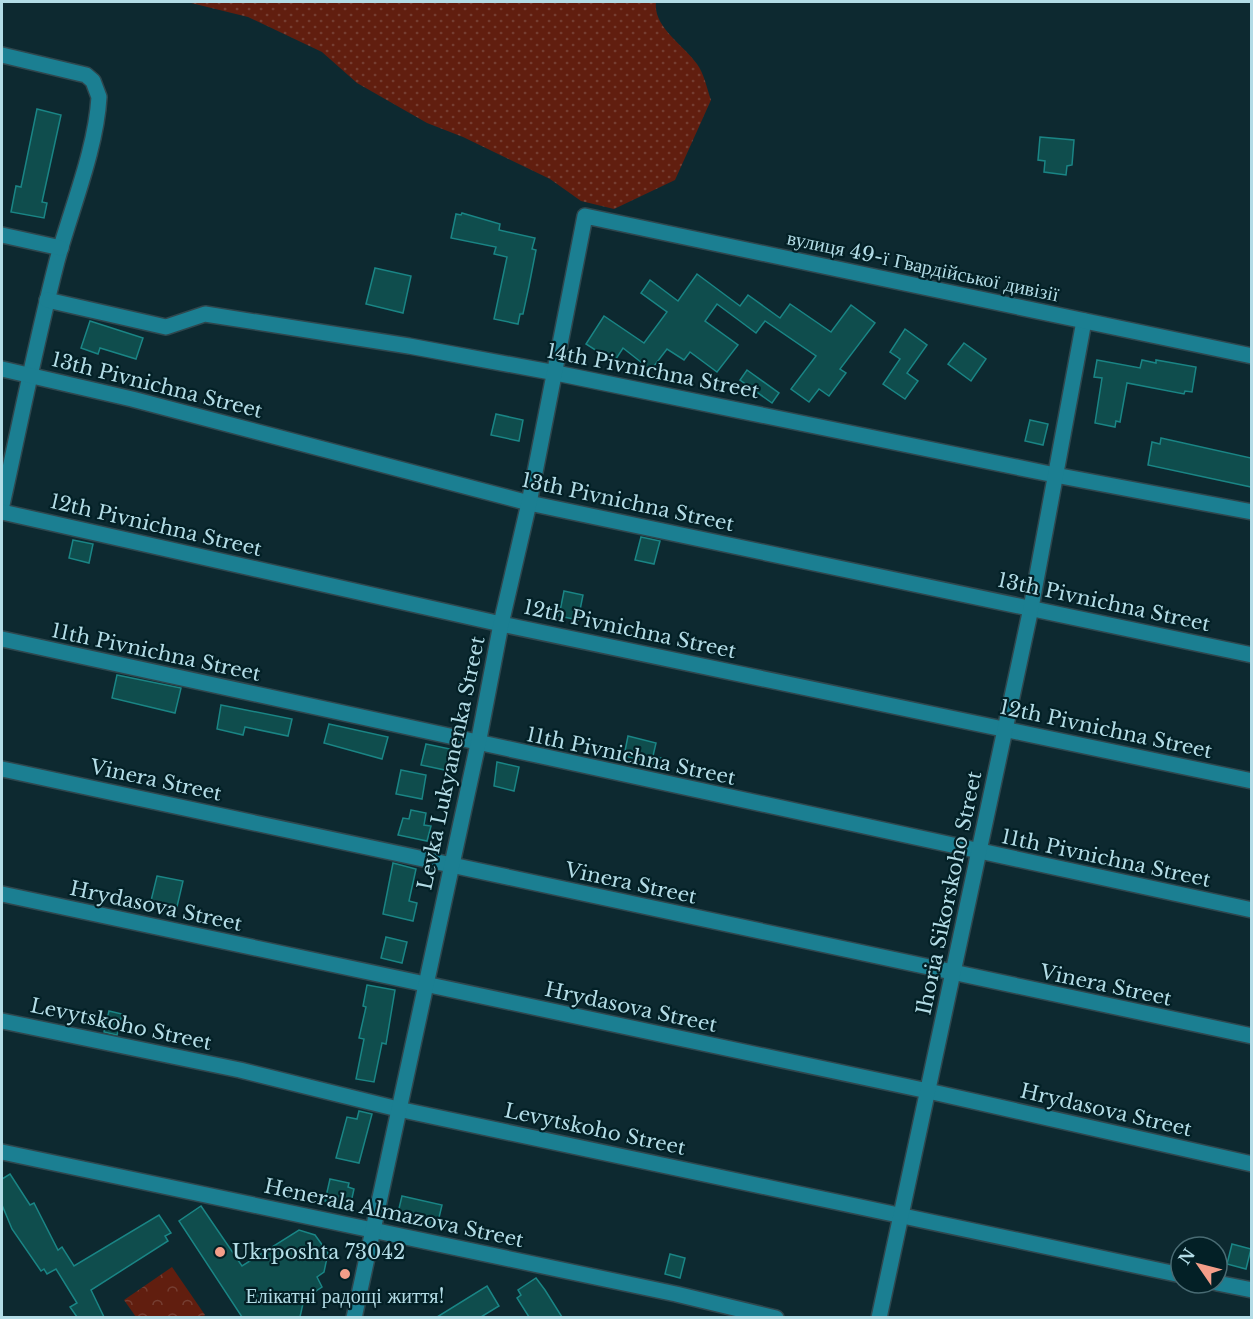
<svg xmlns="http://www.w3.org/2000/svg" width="1253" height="1319" font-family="'Libre Baskerville',serif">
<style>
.grass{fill:url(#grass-dots)}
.park{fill:url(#park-crowns)}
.building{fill:#0f4d4d;stroke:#1a8585;stroke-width:1.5}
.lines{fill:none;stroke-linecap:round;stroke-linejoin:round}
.minor-casing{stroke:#2f474e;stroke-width:18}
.tertiary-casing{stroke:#2f474e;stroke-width:18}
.minor{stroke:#1b7f92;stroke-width:15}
.tertiary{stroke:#1b7f92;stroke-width:15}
.poi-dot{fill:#f49e89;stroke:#032026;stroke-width:2}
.labels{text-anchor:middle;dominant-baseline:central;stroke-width:4.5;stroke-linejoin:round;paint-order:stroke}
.street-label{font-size:20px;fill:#b3dce6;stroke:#032026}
.poi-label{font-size:20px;fill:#b3dce6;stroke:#032026;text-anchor:start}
</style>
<defs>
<pattern id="grass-dots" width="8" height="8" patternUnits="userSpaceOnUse" patternTransform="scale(1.5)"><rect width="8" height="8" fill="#611e0f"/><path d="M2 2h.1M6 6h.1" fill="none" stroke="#753e32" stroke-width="1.8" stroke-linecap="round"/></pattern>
<pattern id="park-crowns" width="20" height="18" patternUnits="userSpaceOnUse" patternTransform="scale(1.5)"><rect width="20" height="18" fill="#611e0f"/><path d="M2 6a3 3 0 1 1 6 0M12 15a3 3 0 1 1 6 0" fill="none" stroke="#753e32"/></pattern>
</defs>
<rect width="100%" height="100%" fill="#0d2930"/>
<path class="grass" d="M187,2H656C653,27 684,45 697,64C704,73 707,89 711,100L675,180L614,209L581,201L550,179L463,137L427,123L357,83L322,52L248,17Z"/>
<polygon class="park" points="172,1267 205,1315 201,1318 136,1317 124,1300"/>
<g class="building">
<polygon points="37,109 61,115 42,202 47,203 44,218 11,212 16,186 21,187"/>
<polygon points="1040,137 1074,140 1072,165 1067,166 1066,175 1044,172 1045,161 1038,160"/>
<polygon points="462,213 500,224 499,230 535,238 532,249 536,250 529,286 523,314 520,314 518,324 494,319 507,257 494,254 496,247 451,238 456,214 461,215"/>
<polygon points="375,268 411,276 403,313 366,304"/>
<polygon points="697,274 740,306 748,295 780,318 790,304 831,332 851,305 875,323 840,369 846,373 829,396 819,389 809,402 791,389 816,356 765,321 756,333 717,304 705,321 738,345 717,372 690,352 684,360 667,349 651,370 623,348 614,362 586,344 604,316 644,343 667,312 641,293 650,280 678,301"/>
<polygon points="90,321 143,338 136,359 100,348 98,354 81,348"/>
<polygon points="905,329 927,345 907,373 918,381 905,399 883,384 900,359 890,352"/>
<polygon points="964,343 986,359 971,381 948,364"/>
<polygon points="1097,360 1140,368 1142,360 1156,363 1156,360 1196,367 1192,392 1185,391 1184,394 1127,383 1120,422 1116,421 1115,427 1095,423 1102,378 1094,377"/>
<polygon points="747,370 779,393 772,403 740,380"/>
<polygon points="496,414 523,420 519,441 491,435"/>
<polygon points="1030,420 1048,424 1043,445 1025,441"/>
<polygon points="1161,438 1251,458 1251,487 1148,465 1152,442 1160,444"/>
<polygon points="641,537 660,541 654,564 635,560"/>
<polygon points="73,540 93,544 89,563 69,558"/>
<polygon points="564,591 583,595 578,620 559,616"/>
<polygon points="117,675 181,688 175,713 112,698"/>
<polygon points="221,705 292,719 288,736 245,727 243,735 217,729"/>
<polygon points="329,724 388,737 382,759 324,743"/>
<polygon points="628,736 656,743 653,756 661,758 659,769 649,767 650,762 624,756"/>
<polygon points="426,744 450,749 445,770 421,765"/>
<polygon points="497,762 519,767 514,791 494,786"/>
<polygon points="401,770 426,775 422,799 396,794"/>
<polygon points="411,810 426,813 424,825 431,826 427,841 398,835 403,818 409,819"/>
<polygon points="393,863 416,869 409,901 417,903 413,921 383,914"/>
<polygon points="157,876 183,881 176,911 150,905"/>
<polygon points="386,937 407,942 402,963 381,958"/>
<polygon points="367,985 395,990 386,1044 382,1043 374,1082 356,1079 364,1039 359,1038 366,1007 363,1006"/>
<polygon points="109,1011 122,1014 117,1035 104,1032"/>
<polygon points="359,1111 372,1114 359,1163 336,1158 347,1117 357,1119"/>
<polygon points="10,1174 30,1205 34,1203 58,1250 62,1247 74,1266 159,1215 171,1233 165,1236 168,1241 91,1290 104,1317 77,1317 70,1307 77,1303 56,1269 47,1274 44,1269 41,1271 12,1229 2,1205 2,1179"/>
<polygon points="330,1179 349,1183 348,1187 354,1189 350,1207 325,1201"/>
<polygon points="402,1196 442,1205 437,1226 397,1217"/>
<polygon points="201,1206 242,1266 299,1230 315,1235 328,1253 324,1272 317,1277 322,1287 304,1299 300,1317 242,1317 179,1221"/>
<polygon points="1232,1244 1251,1249 1246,1269 1227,1264"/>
<polygon points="670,1254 685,1258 680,1278 665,1274"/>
<polygon points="536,1278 545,1290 562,1317 529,1317 517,1298 521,1295 518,1290"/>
<polygon points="487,1286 499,1306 481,1317 437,1317"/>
</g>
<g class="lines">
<g class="minor-casing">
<g id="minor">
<path d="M2,55L86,75L93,81L99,97C96,150 71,209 57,261C36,342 20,424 2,505"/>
<polyline points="2,235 61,248"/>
<polyline points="47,300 166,327 205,314 409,346 556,373 1055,475 1252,512"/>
<polyline points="2,369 132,399 529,503 1252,655"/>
<polyline points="2,512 501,624 1252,781"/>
<polyline points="2,639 1252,910"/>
<polyline points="2,769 1252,1036"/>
<polyline points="2,894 928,1091 1252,1164"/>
<polyline points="2,1021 240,1070 398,1109 1181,1275"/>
<polyline points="1217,1283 1252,1290"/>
<polyline points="879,1318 1031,608 1084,321"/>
</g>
</g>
<g class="tertiary-casing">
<g id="tertiary">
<polyline points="2,1152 676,1294 776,1318"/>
<polyline points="354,1318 478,744 501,624 529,503 585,216 1252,356"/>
</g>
</g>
<use href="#minor" class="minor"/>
<use href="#tertiary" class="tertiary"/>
</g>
<g class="poi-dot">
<circle cx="220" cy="1252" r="6"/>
<circle cx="345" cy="1274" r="6"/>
</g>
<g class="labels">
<g class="street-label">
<text transform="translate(923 266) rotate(12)">вулиця 49-ї Гвардійської дивізії</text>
<text transform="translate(653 371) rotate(11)">14th Pivnichna Street</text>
<text transform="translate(157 385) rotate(14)">13th Pivnichna Street</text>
<text transform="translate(628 502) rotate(12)">13th Pivnichna Street</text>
<text transform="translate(156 525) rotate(13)">12th Pivnichna Street</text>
<text transform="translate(1104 602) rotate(12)">13th Pivnichna Street</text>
<text transform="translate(630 629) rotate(12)">12th Pivnichna Street</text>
<text transform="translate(156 652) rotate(12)">11th Pivnichna Street</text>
<text transform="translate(1106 729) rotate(12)">12th Pivnichna Street</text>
<text transform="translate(631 756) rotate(12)">11th Pivnichna Street</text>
<text transform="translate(451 763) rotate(-78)">Levka Lukyanenka Street</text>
<text transform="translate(156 780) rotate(12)">Vinera Street</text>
<text transform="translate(1106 858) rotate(12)">11th Pivnichna Street</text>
<text transform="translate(631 883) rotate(12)">Vinera Street</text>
<text transform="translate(949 893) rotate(-78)">Ihoria Sikorskoho Street</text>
<text transform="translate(156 906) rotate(12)">Hrydasova Street</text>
<text transform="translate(1106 985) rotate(12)">Vinera Street</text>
<text transform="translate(631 1007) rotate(12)">Hrydasova Street</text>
<text transform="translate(121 1024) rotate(12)">Levytskoho Street</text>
<text transform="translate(1106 1110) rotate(13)">Hrydasova Street</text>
<text transform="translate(595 1129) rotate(12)">Levytskoho Street</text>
<text transform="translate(394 1213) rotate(12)">Henerala Almazova Street</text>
</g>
<g class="poi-label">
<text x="232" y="1252">Ukrposhta 73042</text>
<text x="345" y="1296" text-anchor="middle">Елікатні радощі життя!</text>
</g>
</g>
<rect width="1253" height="1319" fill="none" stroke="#b3dce6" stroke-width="6"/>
<g transform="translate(1199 1265) rotate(305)"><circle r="28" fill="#032026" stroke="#496b73" stroke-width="1.5"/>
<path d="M0-4.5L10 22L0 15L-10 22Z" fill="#f49e89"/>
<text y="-9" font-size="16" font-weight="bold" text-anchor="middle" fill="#b3dce6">N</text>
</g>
</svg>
